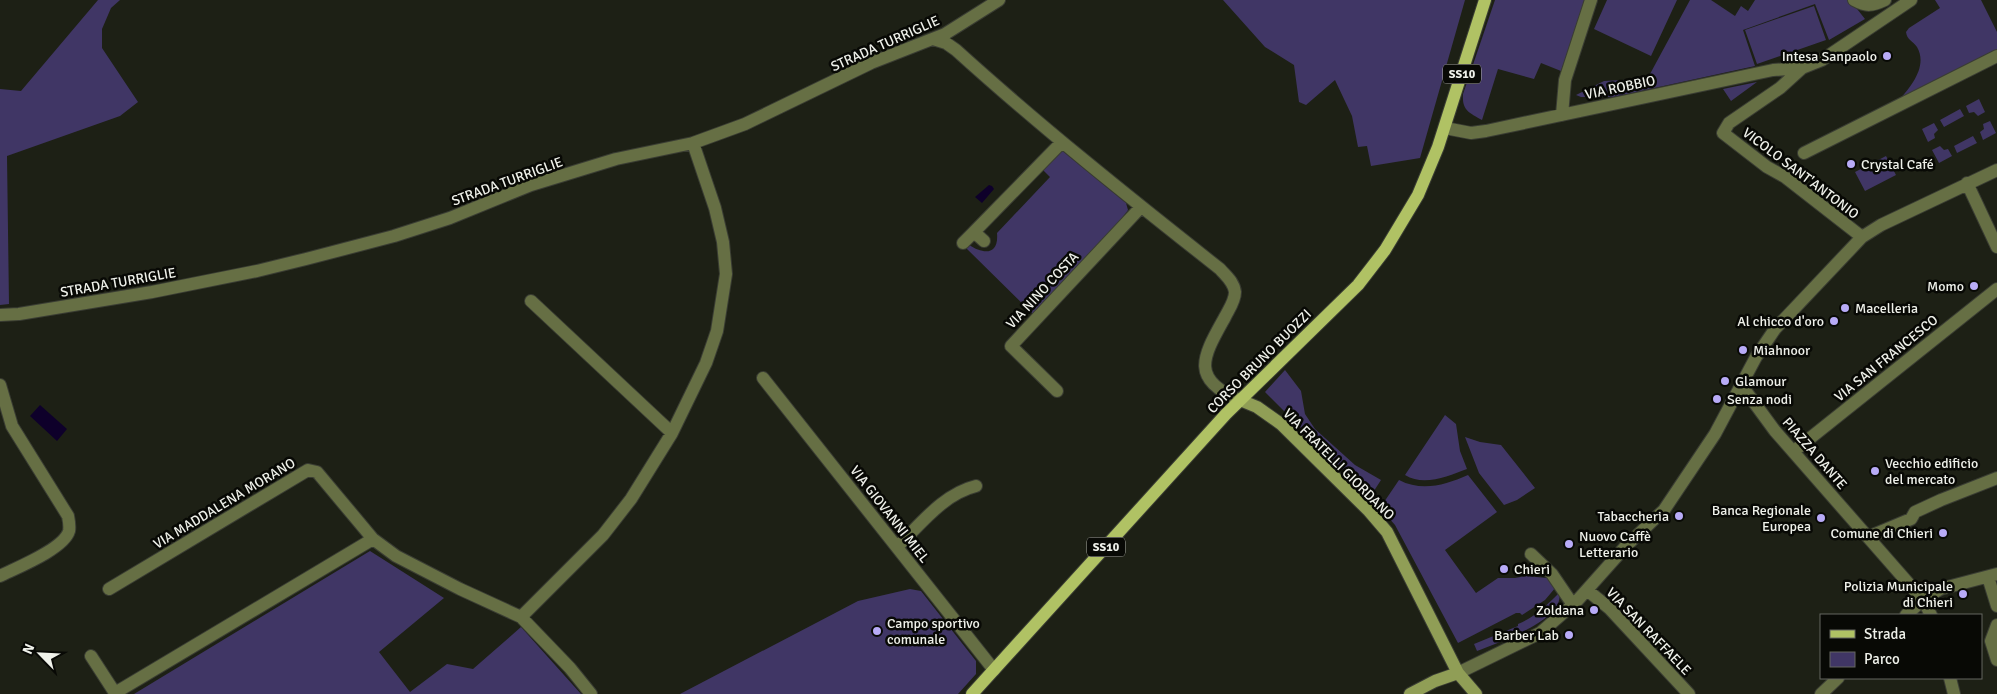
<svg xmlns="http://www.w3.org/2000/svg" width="1997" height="694" font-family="Signika,sans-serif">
	<rect width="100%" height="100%" fill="#1d2015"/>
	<path fill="#403665" d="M 98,0 L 120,0 L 111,8 L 102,29 L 102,48 L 138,102 L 120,116 L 7,156 L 9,304 L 0,305 L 0,89 L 21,91 Z
		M 1223,0 L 1465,0 L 1420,158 L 1371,166 L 1367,146 L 1358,147 L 1352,116 L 1335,80 L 1306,105 L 1299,102 L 1294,65 L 1265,47 Z
		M 1495,0 L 1585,0 L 1561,71 L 1541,63 L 1534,79 L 1498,69 L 1482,120 C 1468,112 1462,110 1463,94 Z
		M 1607,0 L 1677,0 L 1651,56 L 1594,29 Z
		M 1690,0 L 1711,0 L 1735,16 L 1741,6 L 1748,11 L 1755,0 L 1850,0 L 1865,19 L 1829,40 L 1815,4 L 1743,30 L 1755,66 L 1613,97 L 1581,97 L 1576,95 L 1604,81 L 1640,79 L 1650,74 Z
		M 1935,0 L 1981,0 L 1997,32 L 1997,56 L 1899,100 C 1911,87 1928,66 1917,47 C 1913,41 1907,40 1906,32 L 1909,28 L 1940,8 Z
		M 1814,6 L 1826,40 L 1757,64 L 1745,30 Z
		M 1757,82 L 1731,101 L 1723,89 Z
		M 1979,99 L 1985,112 L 1978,116 L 1974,112 L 1969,113 L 1966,106 Z
		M 1960,109 L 1964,116 L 1944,127 L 1940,120 Z
		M 1990,121 L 1996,133 L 1983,140 L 1980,132 L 1984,129 L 1983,124 Z
		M 1934,123 L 1938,130 L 1934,134 L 1935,138 L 1928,142 L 1922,129 Z
		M 1973,136 L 1977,143 L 1957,153 L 1954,146 Z
		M 1940,146 L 1944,150 L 1948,149 L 1952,156 L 1939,163 L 1932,150 Z
		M 1060,149 L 1126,203 L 1128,210 L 1119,222 L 1033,314 L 966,248 L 969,245 C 983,254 999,256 997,233 L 1050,177 L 1041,168 Z
		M 1886,156 L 1896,175 L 1865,191 L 1855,172 Z
		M 1285,370 L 1301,391 L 1305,414 L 1315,429 L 1355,465 L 1381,480 L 1370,497 L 1265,392 Z
		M 1445,415 L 1456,424 L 1460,451 L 1467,469 C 1448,476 1424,487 1405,475 Z
		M 1465,437 L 1480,442 L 1501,445 L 1535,488 L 1517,500 L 1504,505 L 1479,473 Z
		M 1468,475 L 1497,512 L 1445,550 L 1476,593 L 1498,578 L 1515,578 L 1526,576 L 1547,578 L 1556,587 L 1545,600 L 1522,615 L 1520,613 L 1516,613 L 1458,643 L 1395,525 L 1380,508 L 1399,480 C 1422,492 1445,485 1468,475 Z
		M 370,551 L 444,598 L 379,652 L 410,692 L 447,664 L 473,669 L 521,627 L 581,694 L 134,694 Z
		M 910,589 L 921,591 L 976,661 L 976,674 L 958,694 L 680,694 L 858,601 Z
		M 1559,593 C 1566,620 1497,643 1477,651 L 1474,644 L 1518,626 L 1518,624 C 1535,617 1546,606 1559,593 Z"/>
	<path fill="#0e002a" d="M 989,185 L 992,186 L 994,189 L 982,203 L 975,197 Z
		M 40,405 L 67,429 L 57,441 L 30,416 Z"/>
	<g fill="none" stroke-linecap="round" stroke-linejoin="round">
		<g stroke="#3a3d33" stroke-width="14">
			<path id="street" d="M 1854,0 C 1867,7 1872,6 1885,0
				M 933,39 L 946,43 L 956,50 C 1041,127 1130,198 1220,269 C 1226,276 1234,282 1235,292 C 1235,301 1229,309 1225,317 C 1204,355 1188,379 1240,400
				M 1562,115 L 1565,80 L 1591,0
				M 1445,128 L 1471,133 L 1486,131 L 1773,70 L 1802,68
				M 1804,153 L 1997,56
				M 1967,183 L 1997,247
				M 1862,237 L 1785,177 L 1767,167 L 1723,133 L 1729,123 L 1780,88 L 1802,68 L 1822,60 L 1911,0
				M 984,241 L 974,232 L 1062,142
				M 963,243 L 974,232
				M 531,301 L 672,433
				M 0,315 L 19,314 L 152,292 L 257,271 L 306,259 L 394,236 L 450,218 L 531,185 L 616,159 L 693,143 L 745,124 L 871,63 L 945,34 L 999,0
				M 763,378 L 994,670
				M 0,385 L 12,426 L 68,516 C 69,521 70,526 69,531 C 64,549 16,568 0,576
				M 1742,386 L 1775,431 L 1923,600 L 1931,615
				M 1057,391 L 1011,346 L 1141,207
				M 1794,451 L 1997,289
				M 1868,537 L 1911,519 L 1915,512 L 1941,500 L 1997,478
				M 897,547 C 920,525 943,494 976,486
				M 1531,554 L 1552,574 L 1569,599
				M 1988,577 L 1997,606
				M 109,589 L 308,470 L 317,472 L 373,539 L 396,556 L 460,589 L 521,617 L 570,668 L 591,694
				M 1587,590 L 1609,608 L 1689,694
				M 1906,615 L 1923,600 L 1940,589 L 1997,574
				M 521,617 L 603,535 L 631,499 L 672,433 L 706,363 L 717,331 L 726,274 L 723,242 L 715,208 L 693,143
				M 1997,625 L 1991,641 L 1997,660
				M 91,656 L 115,693 L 373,539
				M 1458,673 L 1540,633 L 1576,602 L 1626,546 L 1664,510 L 1715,434 L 1756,357 L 1775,329 L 1862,237 L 1881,225 L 1997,170
				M 1950,678 L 1954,694
				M 1821,694 L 1838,678"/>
		</g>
		<g stroke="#3a3d33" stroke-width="14">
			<path id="secondary" d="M 1240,400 L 1257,407 L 1281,424 L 1369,511 L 1387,532 L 1458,673 L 1476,694
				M 1410,694 L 1435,681 L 1458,673"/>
		</g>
		<g stroke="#3a3d33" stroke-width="14">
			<path id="primary" d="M 972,694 L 1226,414 L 1358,285 L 1385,250 L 1418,195 L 1438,147 L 1485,0"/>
		</g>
		<use href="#street" stroke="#666f44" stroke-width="12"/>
		<use href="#secondary" stroke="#909e56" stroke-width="12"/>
		<use href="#primary" stroke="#b0c264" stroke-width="12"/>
	</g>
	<g fill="#b8abf7" stroke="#080905" stroke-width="2">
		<circle cx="1887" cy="56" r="5"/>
		<circle cx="1851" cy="164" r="5"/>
		<circle cx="1974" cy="286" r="5"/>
		<circle cx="1845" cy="308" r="5"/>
		<circle cx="1834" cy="321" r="5"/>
		<circle cx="1743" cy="350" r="5"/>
		<circle cx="1725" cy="381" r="5"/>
		<circle cx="1717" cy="399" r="5"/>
		<circle cx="1875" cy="471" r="5"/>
		<circle cx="1679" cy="516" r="5"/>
		<circle cx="1821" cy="518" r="5"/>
		<circle cx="1943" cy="533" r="5"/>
		<circle cx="1569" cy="544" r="5"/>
		<circle cx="1504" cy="569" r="5"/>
		<circle cx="1963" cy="594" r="5"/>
		<circle cx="1594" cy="610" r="5"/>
		<circle cx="877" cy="631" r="5"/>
		<circle cx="1569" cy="635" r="5"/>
	</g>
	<g text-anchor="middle" stroke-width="5" stroke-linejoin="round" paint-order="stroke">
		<g fill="#080905" stroke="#aaaba5" stroke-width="1">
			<rect x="1443" y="64.5" width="38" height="19" rx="4"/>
			<rect x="1087" y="537.5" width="38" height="19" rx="4"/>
		</g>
		<g font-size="12" font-weight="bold" fill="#eff1ea">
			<text x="1462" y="78">SS10</text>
			<text x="1106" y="551">SS10</text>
		</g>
		<g font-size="14" fill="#eff1ea" stroke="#080905">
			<text transform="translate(885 43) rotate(-24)" y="5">STRADA TURRIGLIE</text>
			<text transform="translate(1620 87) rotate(-12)" y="5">VIA ROBBIO</text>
			<text transform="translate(1801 173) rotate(37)" y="5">VICOLO SANT'ANTONIO</text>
			<text transform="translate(507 181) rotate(-20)" y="5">STRADA TURRIGLIE</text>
			<text transform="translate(118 282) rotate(-10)" y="5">STRADA TURRIGLIE</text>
			<text transform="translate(1042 290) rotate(-47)" y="5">VIA NINO COSTA</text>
			<text transform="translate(1886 358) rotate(-39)" y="5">VIA SAN FRANCESCO</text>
			<text transform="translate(1259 361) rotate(-45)" y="5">CORSO BRUNO BUOZZI</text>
			<text transform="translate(1815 453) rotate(49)" y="5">PIAZZA DANTE</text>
			<text transform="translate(1339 464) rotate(45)" y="5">VIA FRATELLI GIORDANO</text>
			<text transform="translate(224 503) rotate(-31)" y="5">VIA MADDALENA MORANO</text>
			<text transform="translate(890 514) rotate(52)" y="5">VIA GIOVANNI MIEL</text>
			<text transform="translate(1649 631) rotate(46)" y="5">VIA SAN RAFFAELE</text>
		</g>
		<g font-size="14" fill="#eff1ea" stroke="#080905" text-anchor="end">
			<text x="1877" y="61">Intesa Sanpaolo</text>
			<text x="1861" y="169" text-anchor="start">Crystal Café</text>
			<text x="1964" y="291">Momo</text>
			<text x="1855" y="313" text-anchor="start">Macelleria</text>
			<text x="1824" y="326">Al chicco d'oro</text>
			<text x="1753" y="355" text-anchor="start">Miahnoor</text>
			<text x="1735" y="386" text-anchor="start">Glamour</text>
			<text x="1727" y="404" text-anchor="start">Senza nodi</text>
			<text x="1885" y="468" text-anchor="start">Vecchio edificio<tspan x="1885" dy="16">del mercato</tspan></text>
			<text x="1811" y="515">Banca Regionale<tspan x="1811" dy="16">Europea</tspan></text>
			<text x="1669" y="521">Tabaccheria</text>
			<text x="1933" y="538">Comune di Chieri</text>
			<text x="1579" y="541" text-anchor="start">Nuovo Caffè<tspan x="1579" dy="16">Letterario</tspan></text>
			<text x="1514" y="574" text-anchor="start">Chieri</text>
			<text x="1953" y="591">Polizia Municipale<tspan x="1953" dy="16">di Chieri</tspan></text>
			<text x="1584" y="615">Zoldana</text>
			<text x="887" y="628" text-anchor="start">Campo sportivo<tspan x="887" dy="16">comunale</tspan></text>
			<text x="1559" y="640">Barber Lab</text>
		</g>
	</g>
	<rect x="1820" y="614" width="162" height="65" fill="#080905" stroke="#646661"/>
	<rect x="1830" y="630" width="25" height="8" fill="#b0c264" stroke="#646661"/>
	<text x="1864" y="639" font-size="15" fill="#eff1ea">Strada</text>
	<rect x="1830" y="652" width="25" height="15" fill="#403665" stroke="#646661"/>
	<text x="1864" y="664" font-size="15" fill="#eff1ea">Parco</text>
	<g transform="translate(40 654) rotate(294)" stroke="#080905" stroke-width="4" paint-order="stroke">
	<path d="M0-4L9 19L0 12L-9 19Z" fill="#eff1ea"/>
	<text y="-8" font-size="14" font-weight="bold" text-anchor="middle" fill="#eff1ea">N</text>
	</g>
</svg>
